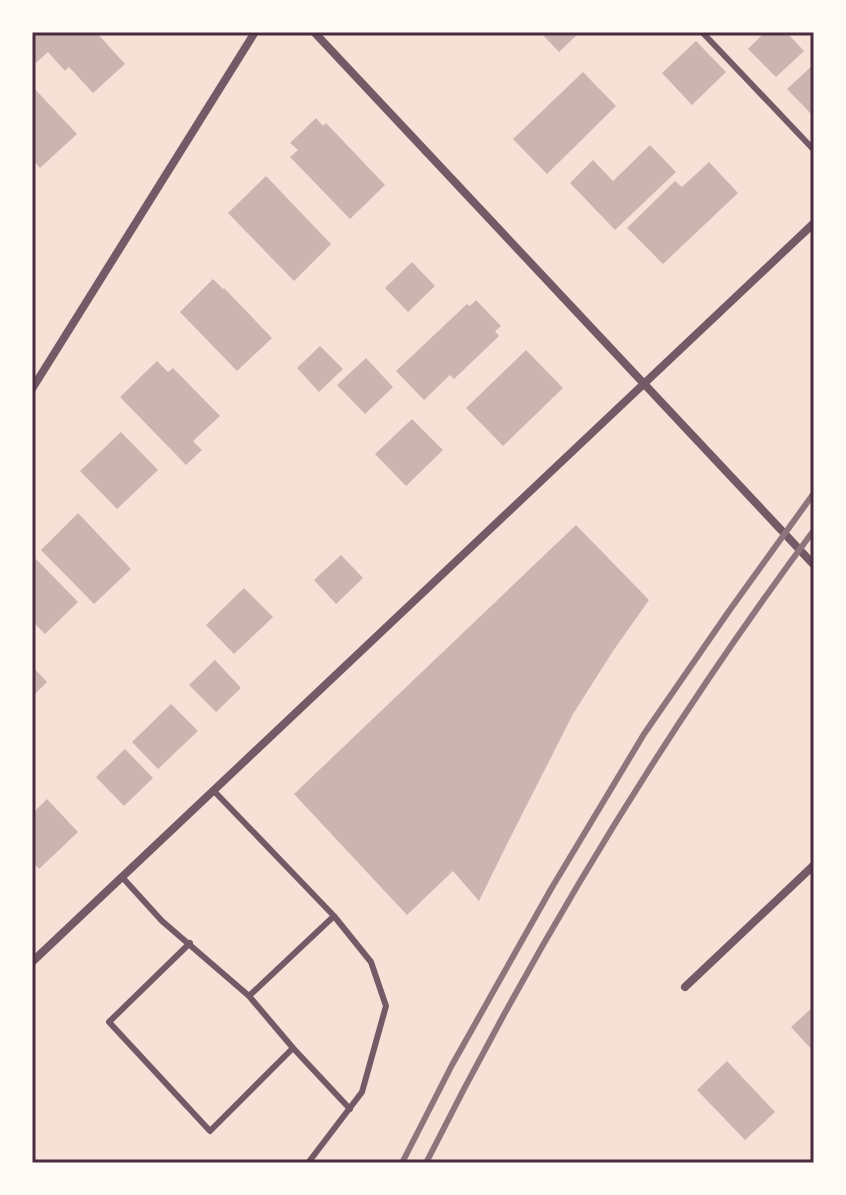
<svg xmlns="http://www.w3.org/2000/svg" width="846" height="1195" font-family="Overpass,sans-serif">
	<rect width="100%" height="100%" fill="#f7e1d7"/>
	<path fill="#ccb4b1" d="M 32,32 L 96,32 L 125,64 L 93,93 L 69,67 L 65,71 L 48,52 L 36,63 L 32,58 L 32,39 L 34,37 Z
		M 540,32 L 580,32 L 559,52 Z
		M 765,32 L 786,32 L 804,51 L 776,77 L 748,49 Z
		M 696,41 L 726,72 L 692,105 L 662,73 Z
		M 814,64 L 814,117 L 787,89 Z
		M 583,72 L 616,106 L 547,174 L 513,139 Z
		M 32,86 L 77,134 L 40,168 L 32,159 Z
		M 316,118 L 323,126 L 326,123 L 385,185 L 350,219 L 290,157 L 298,150 L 290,143 Z
		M 650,145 L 676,172 L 615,230 L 570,183 L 593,160 L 613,181 Z
		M 709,162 L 738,193 L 663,264 L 627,228 L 675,181 L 682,187 Z
		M 266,176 L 331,244 L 294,281 L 228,213 Z
		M 412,262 L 435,286 L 408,312 L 385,288 Z
		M 213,279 L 223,289 L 224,288 L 272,338 L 237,371 L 180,312 Z
		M 476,300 L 501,326 L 495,331 L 499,336 L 454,379 L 450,375 L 424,400 L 396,371 L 467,304 L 470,306 Z
		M 320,346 L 343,369 L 319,392 L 297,368 Z
		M 526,350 L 563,388 L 503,446 L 466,408 Z
		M 366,358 L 393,387 L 365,414 L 337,385 Z
		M 157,361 L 168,372 L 173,368 L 220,416 L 193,441 L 202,450 L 186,465 L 120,397 Z
		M 412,419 L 443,450 L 406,486 L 375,454 Z
		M 121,432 L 158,470 L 117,509 L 80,471 Z
		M 78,513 L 131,569 L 94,604 L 41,550 Z
		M 576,525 L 649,600 L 613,651 L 573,714 L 507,844 L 479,901 L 453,871 L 407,915 L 294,794 Z
		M 341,555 L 363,578 L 336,604 L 314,580 Z
		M 36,559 L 78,602 L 45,634 L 32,621 L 32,563 Z
		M 244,588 L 273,617 L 234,654 L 206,625 Z
		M 215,660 L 241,688 L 216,712 L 189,685 Z
		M 32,666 L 47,682 L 32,697 Z
		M 171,704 L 198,731 L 158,769 L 132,742 Z
		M 125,749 L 153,778 L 124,806 L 96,777 Z
		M 47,799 L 78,832 L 39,869 L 32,861 L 32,814 Z
		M 814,1006 L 814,1052 L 791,1027 Z
		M 727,1061 L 775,1112 L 745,1140 L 697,1090 Z"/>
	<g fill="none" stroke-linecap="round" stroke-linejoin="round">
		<path stroke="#755966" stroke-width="6" d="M 702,32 L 814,150
			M 213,790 L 334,916 L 371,962 L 386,1006 L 362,1092 L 308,1163
			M 122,877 L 162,921 L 249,996 L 293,1048 L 350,1109
			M 190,943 L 109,1022 L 210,1131 L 293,1048
			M 249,996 L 334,916"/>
		<path stroke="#755966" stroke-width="8" d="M 314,32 L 814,565
			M 32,389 L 255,32
			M 32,962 L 814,223
			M 685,987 L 814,865"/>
		<path stroke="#8f747c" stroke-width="6" d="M 402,1163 L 452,1065 L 551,889 L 644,734 L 729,611 L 814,493
			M 426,1163 C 537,942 666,729 814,530"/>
	</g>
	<rect width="846" height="1195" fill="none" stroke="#fffaf5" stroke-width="68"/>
	<rect x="34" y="34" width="778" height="1127" fill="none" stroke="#4a2c40" stroke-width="3"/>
</svg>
